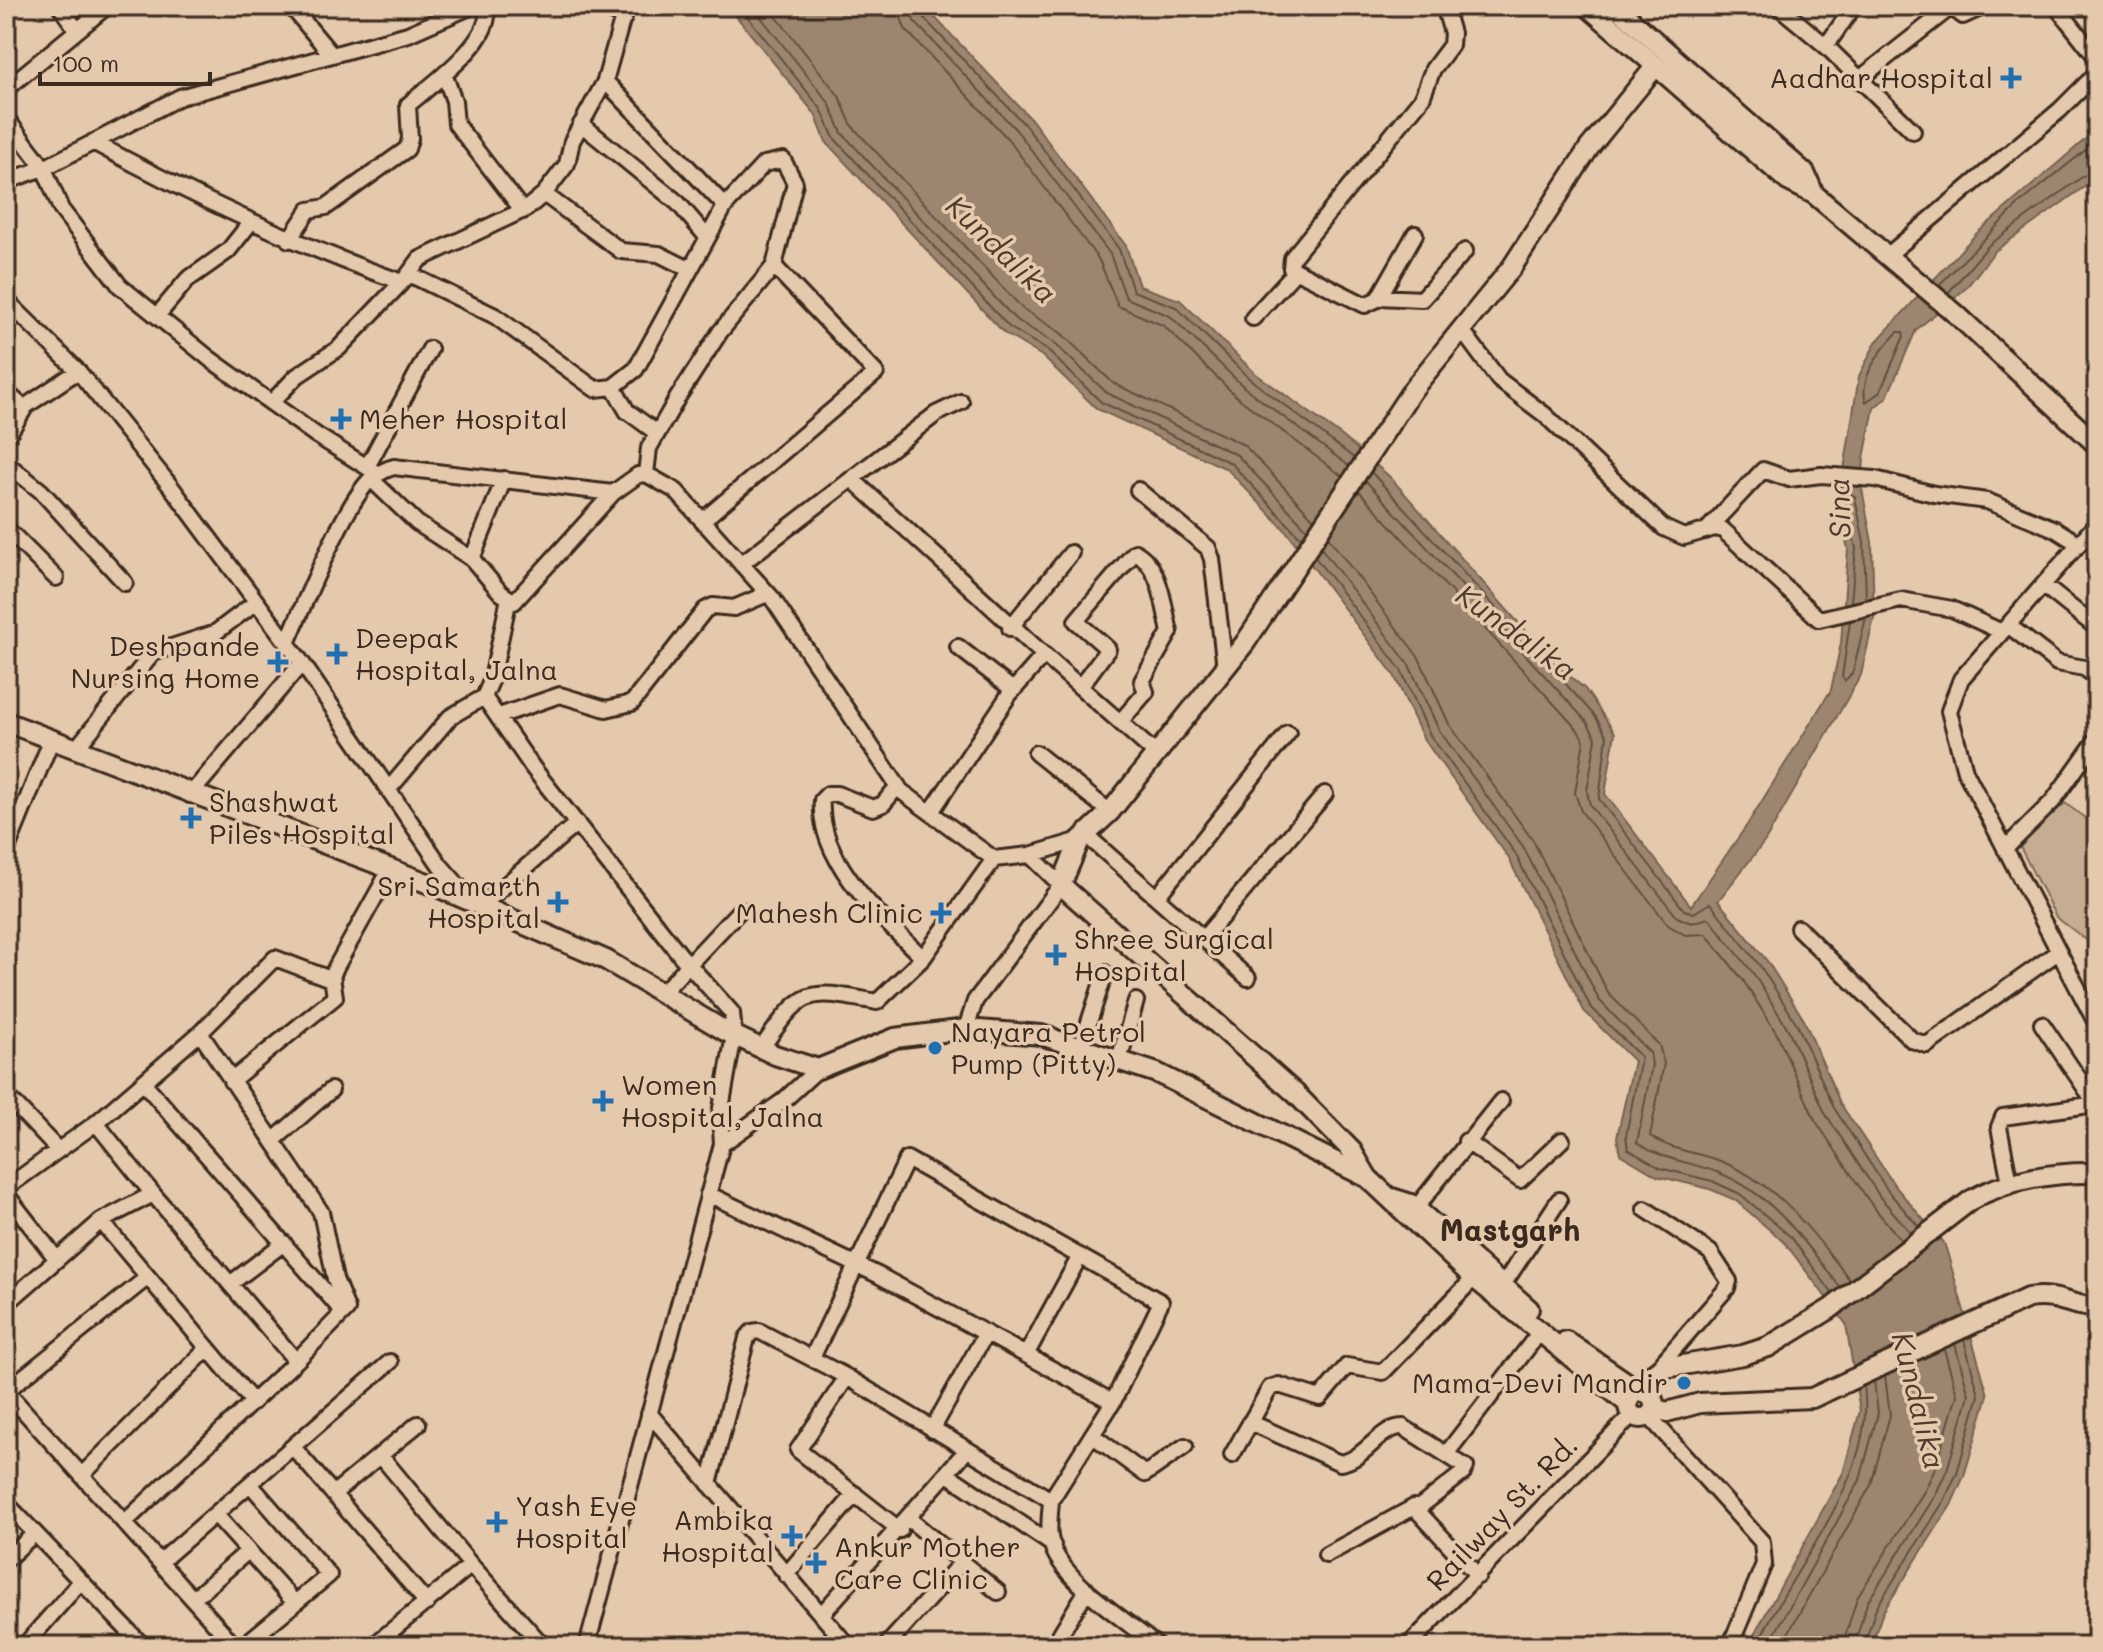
<svg xmlns="http://www.w3.org/2000/svg" width="2103" height="1652" font-family="Mali,sans-serif">
	<rect width="100%" height="100%" fill="#e5c9ac"/>
	<filter id="ink" filterUnits="userSpaceOnUse"><feTurbulence type="fractalNoise" baseFrequency=".0125" numOctaves="2"/><feDisplacementMap in="SourceGraphic" scale="16" xChannelSelector="R" yChannelSelector="G"/><feConvolveMatrix kernelMatrix="1 2 1 2 8 2 1 2 1" color-interpolation-filters="sRGB"/></filter>
	<g filter="url(#ink)">
		<path fill="#c6ad92" stroke="#806c58" stroke-width="2" d="M 2065,803 L 2097,827 L 2097,948 L 2056,917 L 2019,845 Z"/>
		<path fill="#9d8670" stroke="#76614f" stroke-width="2" d="M 728,6 L 924,6 L 1031,119 L 1126,246 L 1139,286 L 1180,300 L 1256,374 L 1342,436 L 1390,477 L 1553,662 L 1585,689 L 1615,733 L 1605,794 L 1691,906 L 1747,825 L 1831,690 L 1841,643 L 1848,549 L 1838,507 L 1859,376 L 1876,342 L 1977,233 L 2088,137 L 2097,141 L 2097,173 L 2091,182 L 1995,251 L 1966,288 L 1916,330 L 1887,397 L 1874,408 L 1864,458 L 1862,489 L 1872,542 L 1874,618 L 1861,675 L 1765,841 L 1718,901 L 1768,962 L 1804,1020 L 1840,1103 L 1895,1186 L 1945,1245 L 1988,1395 L 1964,1476 L 1951,1505 L 1883,1612 L 1871,1646 L 1748,1646 L 1843,1473 L 1860,1411 L 1846,1324 L 1785,1243 L 1735,1200 L 1710,1189 L 1657,1176 L 1620,1154 L 1617,1137 L 1634,1061 L 1584,1011 L 1508,857 L 1423,738 L 1394,675 L 1286,531 L 1227,469 L 1097,409 L 1042,356 L 1004,333 L 826,142 L 815,114 Z"/>
		<g fill="none" stroke-linecap="round" stroke-linejoin="round">
			<path stroke="#624f3f" stroke-width="2" d="M 739,6 L 821,109 L 834,138 L 1009,327 L 1047,350 L 1101,402 L 1231,463 L 1301,538
				M 752,6 L 829,103 L 842,133 L 1015,319 L 1054,343 L 1107,393 L 1237,455 L 1307,529
				M 768,6 L 839,96 L 852,126 L 1023,309 L 1061,333 L 1113,383 L 1244,445 L 1314,519
				M 897,6 L 905,29 L 1008,139 L 1099,260 L 1118,306 L 1164,326 L 1237,397 L 1342,476
				M 909,6 L 914,21 L 1017,131 L 1110,254 L 1126,298 L 1170,316 L 1245,388 L 1349,466
				M 919,6 L 921,15 L 1025,125 L 1119,249 L 1133,291 L 1176,307 L 1251,380 L 1354,458
				M 1939,285 L 2019,204 L 2088,148 L 2097,148
				M 1948,293 L 1989,245 L 2089,172 L 2097,170
				M 1898,332 L 1903,332 L 1904,336 L 1880,392 L 1866,402 C 1858,378 1882,348 1898,332 Z
				M 1371,472 L 1595,716 L 1607,736 L 1599,799 L 1684,910 L 1694,913 L 1710,903 L 1761,967 L 1797,1024 L 1834,1108 L 1888,1191 L 1919,1227
				M 1366,481 L 1587,722 L 1596,738 L 1587,791 L 1590,805 L 1677,917 L 1691,923 L 1709,918 L 1753,973 L 1788,1029 L 1825,1113 L 1880,1197 L 1911,1233
				M 1359,491 L 1577,729 L 1584,740 L 1575,793 L 1581,811 L 1668,925 L 1685,935 L 1706,934 L 1743,980 L 1777,1034 L 1815,1120 L 1871,1204 L 1901,1240
				M 1328,537 L 1419,658 L 1449,724 L 1534,842 L 1608,993 L 1659,1045 L 1664,1064 L 1650,1136 C 1673,1152 1700,1152 1725,1163 C 1781,1187 1814,1234 1850,1280
				M 1321,548 L 1409,665 L 1439,730 L 1524,848 L 1599,1000 L 1650,1053 L 1652,1065 L 1637,1143 C 1665,1161 1689,1161 1719,1173 C 1773,1194 1806,1243 1840,1287
				M 1315,557 L 1401,670 L 1430,735 L 1515,853 L 1590,1006 L 1641,1057 L 1626,1136 L 1628,1149 L 1660,1168 L 1712,1181 L 1740,1194 L 1791,1237 L 1832,1293
				M 1851,602 L 1856,548 L 1846,507 L 1851,494 L 1855,497 L 1864,543 L 1866,599
				M 1850,621 L 1842,677 L 1845,681 L 1853,672 L 1866,617
				M 1757,1646 C 1792,1566 1877,1477 1864,1386
				M 1768,1646 L 1860,1480 L 1878,1413 L 1874,1381
				M 1781,1646 L 1871,1485 L 1890,1415 L 1885,1376
				M 1842,1646 L 1857,1598 L 1925,1490 L 1936,1466 L 1957,1395 L 1944,1349
				M 1854,1646 L 1867,1603 L 1935,1496 L 1947,1470 L 1969,1395 L 1955,1344
				M 1864,1646 L 1876,1608 L 1944,1501 L 1957,1473 L 1979,1395 L 1964,1340"/>
			<g stroke="#3b2a1e" stroke-width="20">
				<path id="minor" d="M 60,6 L 76,29
					M 291,6 L 330,53
					M 603,6 L 624,18
					M 1778,6 L 1826,46 L 1913,131
					M 1950,6 L 1963,16 L 1985,6
					M 2056,6 L 2097,58
					M 6,7 L 8,6
					M 1826,46 L 1854,6
					M 445,76 L 454,101 L 456,124 L 523,211
					M 1858,80 L 1951,7
					M 605,81 L 725,206
					M 6,89 L 107,6
					M 6,118 L 44,168 L 61,209 L 120,286 L 210,359 L 316,435 L 378,474
					M 581,124 L 678,203 L 707,237
					M 93,142 C 193,196 295,245 402,282 L 339,348 L 297,376 L 271,403
					M 6,182 L 48,166 L 180,97 L 408,34 L 472,6
					M 544,194 L 621,251 L 659,254 L 689,269
					M 1415,234 L 1378,299 L 1365,305 L 1291,268 L 1292,258 L 1422,98 L 1433,69 L 1451,45 L 1452,33 L 1444,6
					M 289,240 L 309,210 L 326,207 L 407,149 L 410,139 L 408,105 C 429,86 497,39 486,6
					M 1887,256 L 2060,110 L 2097,73
					M 409,274 L 495,316 L 595,389 L 613,387 L 636,369 L 725,206 L 764,164 L 783,160 L 795,183 L 774,266
					M 405,279 L 420,259 L 526,209 L 544,194 L 567,164 L 572,141 L 605,81 L 626,6
					M 1379,297 L 1422,299 L 1465,251
					M 6,300 L 78,371 L 172,488 L 302,663 L 440,865 L 470,899
					M 157,316 L 187,280 L 228,251 L 251,222
					M 1253,318 L 1295,272
					M 1461,329 L 1499,380 L 1545,415 L 1664,528 L 1684,537 L 1715,528 L 1723,530 L 1819,619 L 1901,600 L 1952,609 L 2002,632
					M 613,387 L 627,411 L 657,433
					M 6,392 L 24,408
					M 6,438 L 26,406 L 78,371
					M 6,463 L 41,491 L 125,583
					M 367,467 L 430,349
					M 646,474 L 649,448 L 678,397 L 720,332 L 774,266 L 876,373 L 702,521
					M 371,479 L 417,523 L 472,559
					M 504,479 L 472,559 L 501,593 L 514,602 L 613,493
					M 853,480 L 1044,655
					M 1138,490 L 1208,548 L 1212,559 L 1225,668
					M 2097,523 L 1961,679 L 1949,711 L 1965,771 L 2097,1025
					M 6,528 L 56,578
					M 1706,531 L 1763,470 L 1789,479 L 1821,475 L 1875,479 L 1934,494 L 1987,501 L 2055,529 L 2079,544
					M 741,564 L 936,414 L 961,402
					M 2043,585 L 2097,628
					M 2008,625 L 2057,663 L 2084,668 L 2097,677
					M 1010,628 L 1071,553
					M 287,643 C 303,607 346,500 372,478 C 379,473 386,469 394,467 L 613,493 L 638,475 L 646,474 L 676,491 L 772,598 L 901,791 L 994,859 L 1030,855 L 1080,840
					M 958,647 L 1013,690
					M 1080,687 L 1108,649 L 1076,621 L 1135,552 C 1161,566 1163,604 1170,632 L 1142,681 L 1146,692 L 1120,722
					M 484,697 L 533,768 L 681,956 L 732,1013 L 734,1035 L 720,1114 L 722,1144 L 587,1646
					M 499,716 L 560,695 L 606,709 L 632,703 L 705,610 L 713,606 L 734,608 L 767,594
					M 75,750 L 153,653 L 215,633 L 256,602
					M 1036,753 L 1110,812
					M 898,786 L 883,804 L 873,808 L 837,794 L 828,794 L 822,800 C 817,861 883,919 923,958
					M 389,789 L 450,717 L 484,697 L 492,679 L 509,598
					M 190,795 L 302,663
					M 931,812 L 1009,695 L 1044,655 L 1156,754
					M 1086,835 L 1248,978
					M 2005,849 L 2053,801 L 2097,739
					M 6,851 L 51,741
					M 1157,897 L 1288,733
					M 481,906 L 577,823
					M 1798,928 L 1912,1040 L 1927,1045 L 2058,952
					M 1203,939 L 1325,794
					M 662,993 L 740,910
					M 2042,1024 L 2096,1104
					M 966,1029 L 975,1001 L 1061,885 L 1030,855
					M 200,1033 L 275,958 L 333,980
					M 1081,1047 L 1105,973
					M 761,1049 C 804,986 807,989 877,1002 L 923,958 L 994,859
					M 1119,1060 L 1136,1001
					M 231,1081 L 335,997 L 332,977 L 336,967 L 390,870
					M 143,1082 L 343,1312
					M 6,1095 L 58,1150
					M 274,1140 L 331,1090
					M 1466,1141 L 1520,1180 L 1562,1140
					M 722,1144 L 783,1101 L 818,1069
					M 2010,1183 L 1999,1127 L 2003,1117 L 2097,1104
					M 6,1188 L 96,1123
					M 6,1194 L 55,1257
					M 153,1194 L 96,1123 L 200,1033 L 321,1212 L 335,1279 L 347,1309 L 296,1361
					M 708,1194 L 878,1275 L 1113,1402
					M 1416,1208 L 1501,1101
					M 1645,1209 L 1710,1252 L 1729,1281 L 1727,1288 L 1655,1371
					M 101,1221 L 253,1402
					M 230,1284 L 284,1243
					M 1503,1285 L 1559,1200
					M 6,1304 L 101,1221 L 153,1194 L 296,1361 L 125,1522
					M 1026,1355 L 1080,1256
					M 813,1356 L 907,1159 L 1161,1302 L 1113,1402 L 1051,1500 L 847,1377 L 798,1450 L 900,1530
					M 6,1391 L 235,1646
					M 6,1391 L 148,1277
					M 649,1413 L 848,1646
					M 1649,1416 L 1762,1542 L 1764,1564 L 1730,1646
					M 1250,1422 L 1340,1463 C 1365,1460 1379,1427 1403,1427 L 1466,1467 L 1463,1473 L 1417,1509
					M 932,1430 L 986,1333
					M 1092,1435 L 1145,1474 L 1185,1446
					M 293,1447 L 427,1603
					M 1447,1453 L 1539,1333
					M 380,1455 L 471,1565
					M 1232,1455 L 1270,1388 L 1279,1385 L 1320,1398 L 1347,1366 L 1383,1372 L 1474,1278
					M 947,1474 L 1053,1545
					M 82,1475 L 208,1348
					M 709,1484 L 747,1338 L 752,1332 L 759,1331 L 847,1377
					M 333,1494 L 418,1424
					M 1051,1500 C 1050,1518 1046,1537 1056,1555 C 1074,1588 1128,1622 1157,1646
					M 6,1503 L 143,1646
					M 216,1515 L 295,1603
					M 909,1519 L 998,1592
					M 1326,1555 L 1414,1507 L 1478,1576
					M 6,1560 L 35,1533
					M 160,1562 L 390,1362
					M 786,1575 L 855,1494
					M 193,1599 L 248,1551
					M 821,1615 L 967,1450
					M 24,1646 L 81,1581
					M 243,1646 L 329,1575 L 250,1484
					M 373,1646 L 471,1565 L 543,1646
					M 886,1646 L 962,1562
					M 1053,1646 L 1087,1590
					M 1408,1646 L 1632,1415"/>
			</g>
			<g stroke="#3b2a1e" stroke-width="24">
				<path id="major" d="M 1587,6 L 1788,181 L 1814,194 L 1956,314 L 2097,445
					M 1615,6 L 1805,173 L 1814,194
					M 6,722 L 435,886 L 606,960 L 725,1031 L 775,1055 L 818,1069 L 895,1038 L 966,1029 L 1041,1035 L 1157,1073 L 1368,1178 L 1474,1278 L 1627,1403
					M 1368,1178 L 1352,1151 L 1296,1094 L 1061,885 L 1080,840 L 1110,812 L 1245,643 L 1413,389 L 1512,267 L 1589,148 L 1655,67
					M 1392,1198 L 1411,1204 L 1529,1309
					M 1566,1341 L 1639,1391
					M 1644,1391 L 1652,1374 L 1659,1369 L 1743,1355 L 1768,1347 L 1830,1309 L 1971,1200 C 2007,1179 2055,1172 2097,1173
					M1628 1405a13 13 0 1 1 26 0a13 13 0 1 1-26 0Z
					M 1654,1408 L 1667,1412 L 1700,1403 L 1812,1398 L 2028,1298 C 2060,1293 2068,1307 2097,1307"/>
			</g>
			<use href="#minor" stroke="#e5c9ac" stroke-width="14"/>
			<use href="#major" stroke="#e5c9ac" stroke-width="18"/>
		</g>
	</g>
	<g fill="#1f6fb2" stroke="#e5c9ac" stroke-width="3">
		<path d="M2007 66h8v8h8v8h-8v8h-8v-8h-8v-8h8z"/>
		<path d="M337 407h8v8h8v8h-8v8h-8v-8h-8v-8h8z"/>
		<path d="M333 642h8v8h8v8h-8v8h-8v-8h-8v-8h8z"/>
		<path d="M274 650h8v8h8v8h-8v8h-8v-8h-8v-8h8z"/>
		<path d="M187 806h8v8h8v8h-8v8h-8v-8h-8v-8h8z"/>
		<path d="M554 890h8v8h8v8h-8v8h-8v-8h-8v-8h8z"/>
		<path d="M937 901h8v8h8v8h-8v8h-8v-8h-8v-8h8z"/>
		<path d="M1052 943h8v8h8v8h-8v8h-8v-8h-8v-8h8z"/>
		<circle cx="935" cy="1048" r="8"/>
		<path d="M599 1089h8v8h8v8h-8v8h-8v-8h-8v-8h8z"/>
		<circle cx="1684" cy="1383" r="8"/>
		<path d="M493 1510h8v8h8v8h-8v8h-8v-8h-8v-8h8z"/>
		<path d="M788 1524h8v8h8v8h-8v8h-8v-8h-8v-8h8z"/>
		<path d="M812 1551h8v8h8v8h-8v8h-8v-8h-8v-8h8z"/>
	</g>
	<g text-anchor="middle" stroke-width="7" stroke-linejoin="round" paint-order="stroke">
		<g font-size="28" fill="#3b2a1e" stroke="#e5c9ac" text-anchor="start">
			<text x="1993" y="88" text-anchor="end">Aadhar Hospital</text>
			<text x="359" y="429">Meher Hospital</text>
			<text x="355" y="648">Deepak<tspan x="355" dy="32">Hospital, Jalna</tspan></text>
			<text x="260" y="656" text-anchor="end">Deshpande<tspan x="260" dy="32">Nursing Home</tspan></text>
			<text x="209" y="812">Shashwat<tspan x="209" dy="32">Piles Hospital</tspan></text>
			<text x="540" y="896" text-anchor="end">Sri Samarth<tspan x="540" dy="32">Hospital</tspan></text>
			<text x="923" y="923" text-anchor="end">Mahesh Clinic</text>
			<text x="1074" y="949">Shree Surgical<tspan x="1074" dy="32">Hospital</tspan></text>
			<text x="951" y="1042">Nayara Petrol<tspan x="951" dy="32">Pump (Pitty)</tspan></text>
			<text x="621" y="1095">Women<tspan x="621" dy="32">Hospital, Jalna</tspan></text>
			<text x="1668" y="1393" text-anchor="end">Mama-Devi Mandir</text>
			<text x="515" y="1516">Yash Eye<tspan x="515" dy="32">Hospital</tspan></text>
			<text x="774" y="1530" text-anchor="end">Ambika<tspan x="774" dy="32">Hospital</tspan></text>
			<text x="834" y="1557">Ankur Mother<tspan x="834" dy="32">Care Clinic</tspan></text>
		</g>
		<g font-size="28" fill="#3b2a1e" stroke="#e5c9ac">
			<text transform="translate(1502 1513) rotate(-46)" y="10">Railway St. Rd.</text>
		</g>
		<g font-size="30" font-style="italic" fill="#4f3c2e" stroke="#e5c9ac">
			<text transform="translate(1001 250) rotate(44)" y="10">Kundalika</text>
			<text transform="translate(1840 508) rotate(-92)" y="10">Sina</text>
			<text transform="translate(1516 633) rotate(36)" y="10">Kundalika</text>
			<text transform="translate(1918 1401) rotate(76)" y="10">Kundalika</text>
		</g>
		<g font-size="30" font-weight="bold" fill="#3b2a1e" stroke="#e5c9ac">
			<text x="1510" y="1241">Mastgarh</text>
		</g>
	</g>
	<rect width="2103" height="1652" fill="none" stroke="#e5c9ac" stroke-width="32"/>
	<rect x="16" y="16" width="2071" height="1620" fill="none" stroke="#3b2a1e" stroke-width="3" filter="url(#ink)"/>
	<path d="M40 72v12h170v-12" fill="none" stroke="#3b2a1e" stroke-width="4"/>
	<text x="52" y="72" font-size="24" fill="#3b2a1e" stroke="#e5c9ac" stroke-width="6" paint-order="stroke">100 m</text>
</svg>
